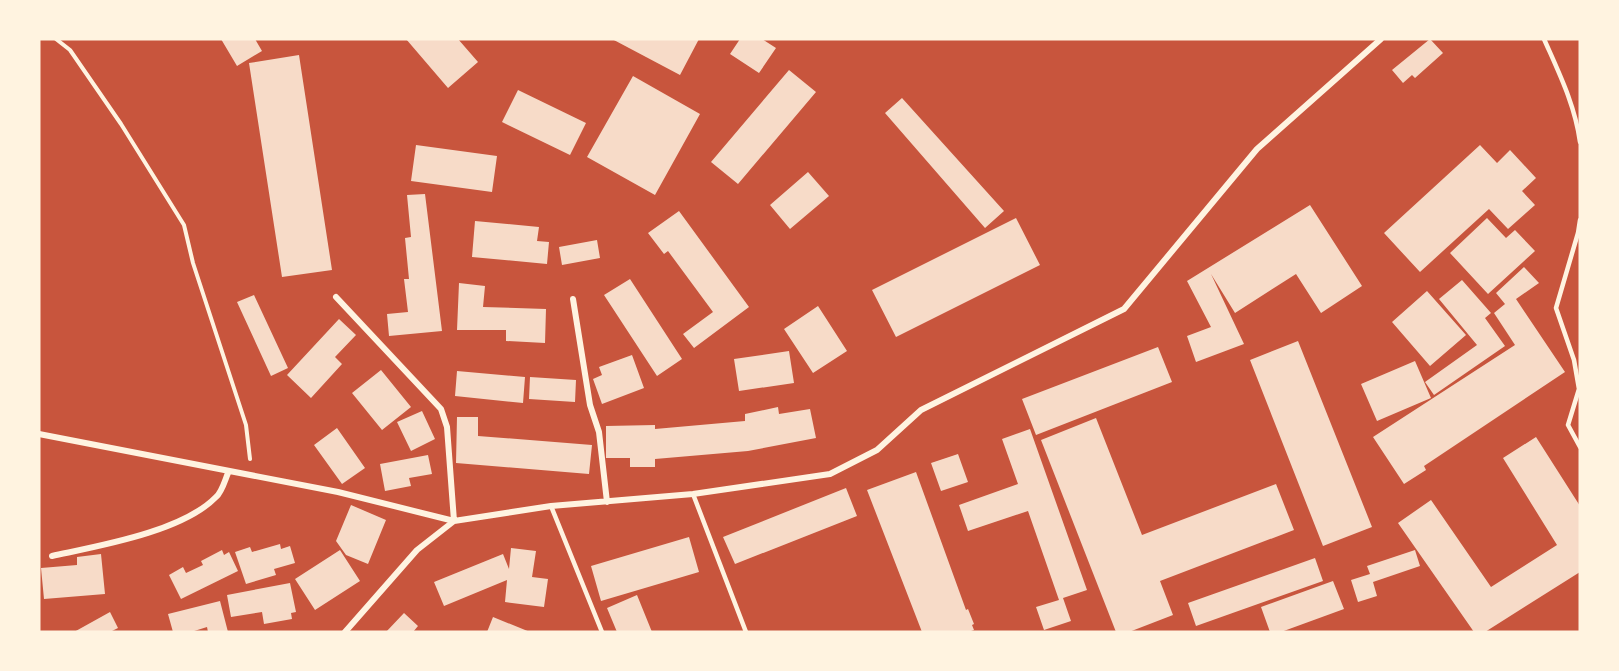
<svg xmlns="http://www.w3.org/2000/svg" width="1619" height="671" font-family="'Exo 2',sans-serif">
	<rect width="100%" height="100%" fill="#c8553d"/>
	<path fill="#f7dbc8" d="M 221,39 L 255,39 L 262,51 L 237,66 Z
		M 406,39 L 458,39 L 478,62 L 448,88 Z
		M 612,39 L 699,39 L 680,75 Z
		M 740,39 L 762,39 L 776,48 L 759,73 L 730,54 Z
		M 1430,39 L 1443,53 L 1415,78 L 1412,75 L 1403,83 L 1392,70 Z
		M 299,55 L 332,270 L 282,277 L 249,63 Z
		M 789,70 L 816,92 L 738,184 L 711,162 Z
		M 633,76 L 700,114 L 655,195 L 587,157 Z
		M 518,90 L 586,123 L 570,155 L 502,122 Z
		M 902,98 L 1004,211 L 985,228 L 885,113 Z
		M 416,145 L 497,156 L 492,192 L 411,181 Z
		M 1480,145 L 1497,163 L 1510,150 L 1536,178 L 1522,191 L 1535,205 L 1508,229 L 1489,209 L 1420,272 L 1384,233 Z
		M 808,172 L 829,196 L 790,229 L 770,205 Z
		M 425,194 L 442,331 L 389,336 L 387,314 L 408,312 L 404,279 L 409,279 L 405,238 L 411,237 L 407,195 Z
		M 1310,205 L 1362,286 L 1321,313 L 1296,274 L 1235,313 L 1211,274 L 1244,344 L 1196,362 L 1187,336 L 1211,327 L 1187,281 Z
		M 679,211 L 749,307 L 694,348 L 683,334 L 713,312 L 668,251 L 664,254 L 648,233 Z
		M 1016,218 L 1040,265 L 896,337 L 872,290 Z
		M 1487,218 L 1506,238 L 1515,230 L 1535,251 L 1488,294 L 1450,253 Z
		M 475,221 L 539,227 L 537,241 L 549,242 L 547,264 L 472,257 Z
		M 597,240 L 600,258 L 562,265 L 559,247 Z
		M 1524,267 L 1539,283 L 1516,299 L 1565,372 L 1424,466 L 1426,470 L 1404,484 L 1373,437 L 1515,345 L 1494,313 L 1505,304 L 1496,293 Z
		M 630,279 L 682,359 L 657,376 L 604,295 Z
		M 1462,280 L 1491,313 L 1485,318 L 1505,346 L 1434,395 L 1425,382 L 1477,345 L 1439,299 Z
		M 459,283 L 485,286 L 483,307 L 546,309 L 545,343 L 506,341 L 506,330 L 457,330 Z
		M 1427,291 L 1466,335 L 1430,366 L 1392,322 Z
		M 254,295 L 288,368 L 271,376 L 237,302 Z
		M 818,306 L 847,351 L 813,373 L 784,329 Z
		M 339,319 L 356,335 L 335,357 L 342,364 L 311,398 L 287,375 Z
		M 1298,341 L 1372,527 L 1323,546 L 1250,360 Z
		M 1158,347 L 1172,382 L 1036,435 L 1022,399 Z
		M 789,351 L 794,383 L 739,391 L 734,359 Z
		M 632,355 L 644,388 L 602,404 L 593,379 L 602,375 L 599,367 Z
		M 1415,361 L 1431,398 L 1377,421 L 1361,384 Z
		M 381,370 L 411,407 L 382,430 L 352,393 Z
		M 457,371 L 525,377 L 523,403 L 455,396 Z
		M 530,377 L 576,380 L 575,402 L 529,399 Z
		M 778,407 L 779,414 L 810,409 L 816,438 L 748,451 L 655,459 L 655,467 L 630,467 L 630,458 L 606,458 L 606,426 L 655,425 L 655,429 L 745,421 L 745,414 Z
		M 422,411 L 435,439 L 411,451 L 397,422 Z
		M 457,417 L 478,417 L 478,436 L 592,445 L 589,474 L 456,463 Z
		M 1096,418 L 1142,535 L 1276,484 L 1294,530 L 1160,581 L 1173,615 L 1129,632 L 1116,632 L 1041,440 Z
		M 337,428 L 365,468 L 342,484 L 314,445 Z
		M 1030,429 L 1087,590 L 1063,598 L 1071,621 L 1044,630 L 1036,607 L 1059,600 L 1028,511 L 968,531 L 959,505 L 1018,484 L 1002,439 Z
		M 1536,437 L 1580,506 L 1580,572 L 1485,632 L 1474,632 L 1398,523 L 1431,500 L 1491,587 L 1557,545 L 1503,458 Z
		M 958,454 L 968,482 L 941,491 L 931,463 Z
		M 428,455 L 432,474 L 409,478 L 411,486 L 385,491 L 380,464 Z
		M 916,472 L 966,610 L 968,609 L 974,624 L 972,625 L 974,630 L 968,632 L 922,632 L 867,490 Z
		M 846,488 L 857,516 L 735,564 L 723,537 Z
		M 351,505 L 386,520 L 368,564 L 346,555 L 336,541 Z
		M 689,537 L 699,572 L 601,601 L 591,566 Z
		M 280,544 L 281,549 L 290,546 L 295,563 L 274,569 L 276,575 L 246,584 L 235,552 L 250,547 L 252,552 Z
		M 511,548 L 536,551 L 532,577 L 548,579 L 544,607 L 505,602 L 507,580 L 444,606 L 434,582 L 503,554 L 509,569 Z
		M 222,550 L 224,555 L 229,552 L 238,571 L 181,599 L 169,575 L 183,567 L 186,573 L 203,565 L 201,561 Z
		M 340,550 L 360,581 L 315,610 L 295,579 Z
		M 1415,550 L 1420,566 L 1373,582 L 1377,596 L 1358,602 L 1351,580 L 1370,574 L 1367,566 Z
		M 101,554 L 105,594 L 44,599 L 41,568 L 77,565 L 77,557 Z
		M 1315,558 L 1323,581 L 1196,626 L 1188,603 Z
		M 1333,581 L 1344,609 L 1281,632 L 1270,632 L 1261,607 Z
		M 290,583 L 296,612 L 291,613 L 292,619 L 264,624 L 262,612 L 231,617 L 227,595 Z
		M 637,595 L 652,632 L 617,632 L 607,608 Z
		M 220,601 L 228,632 L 208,632 L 207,627 L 191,632 L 173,632 L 168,614 Z
		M 110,612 L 118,628 L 110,632 L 74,632 Z
		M 404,613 L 418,626 L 413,632 L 386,632 Z
		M 493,617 L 530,632 L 487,632 Z"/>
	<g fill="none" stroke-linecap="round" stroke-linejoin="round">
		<path stroke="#fff3e0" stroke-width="4" d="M 56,39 L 70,50 L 121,124 L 184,225 L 193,263 L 246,425 L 250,459"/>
		<path stroke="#fff3e0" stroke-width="4.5" d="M 1544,39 C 1559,73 1575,105 1580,142
			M 1580,220 L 1578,233 L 1556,308 L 1574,360 L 1579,389 L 1568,425 L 1580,447
			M 693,494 L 746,632
			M 551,506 L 602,632"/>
		<path stroke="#fff3e0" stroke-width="6" d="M 573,299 L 590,405 L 599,432 L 607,502
			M 39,434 L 338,492 L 454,521 L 447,427 L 441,409 L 336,297
			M 52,556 C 98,546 182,532 216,497 C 222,492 225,480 228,473
			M 345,632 L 417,550 L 454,521 L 551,506 L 693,494 L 830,474 L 877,450 L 921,410 L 1124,309 L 1257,149 L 1381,39"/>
	</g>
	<rect width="1619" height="671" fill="none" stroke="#fff3e0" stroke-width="81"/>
</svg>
